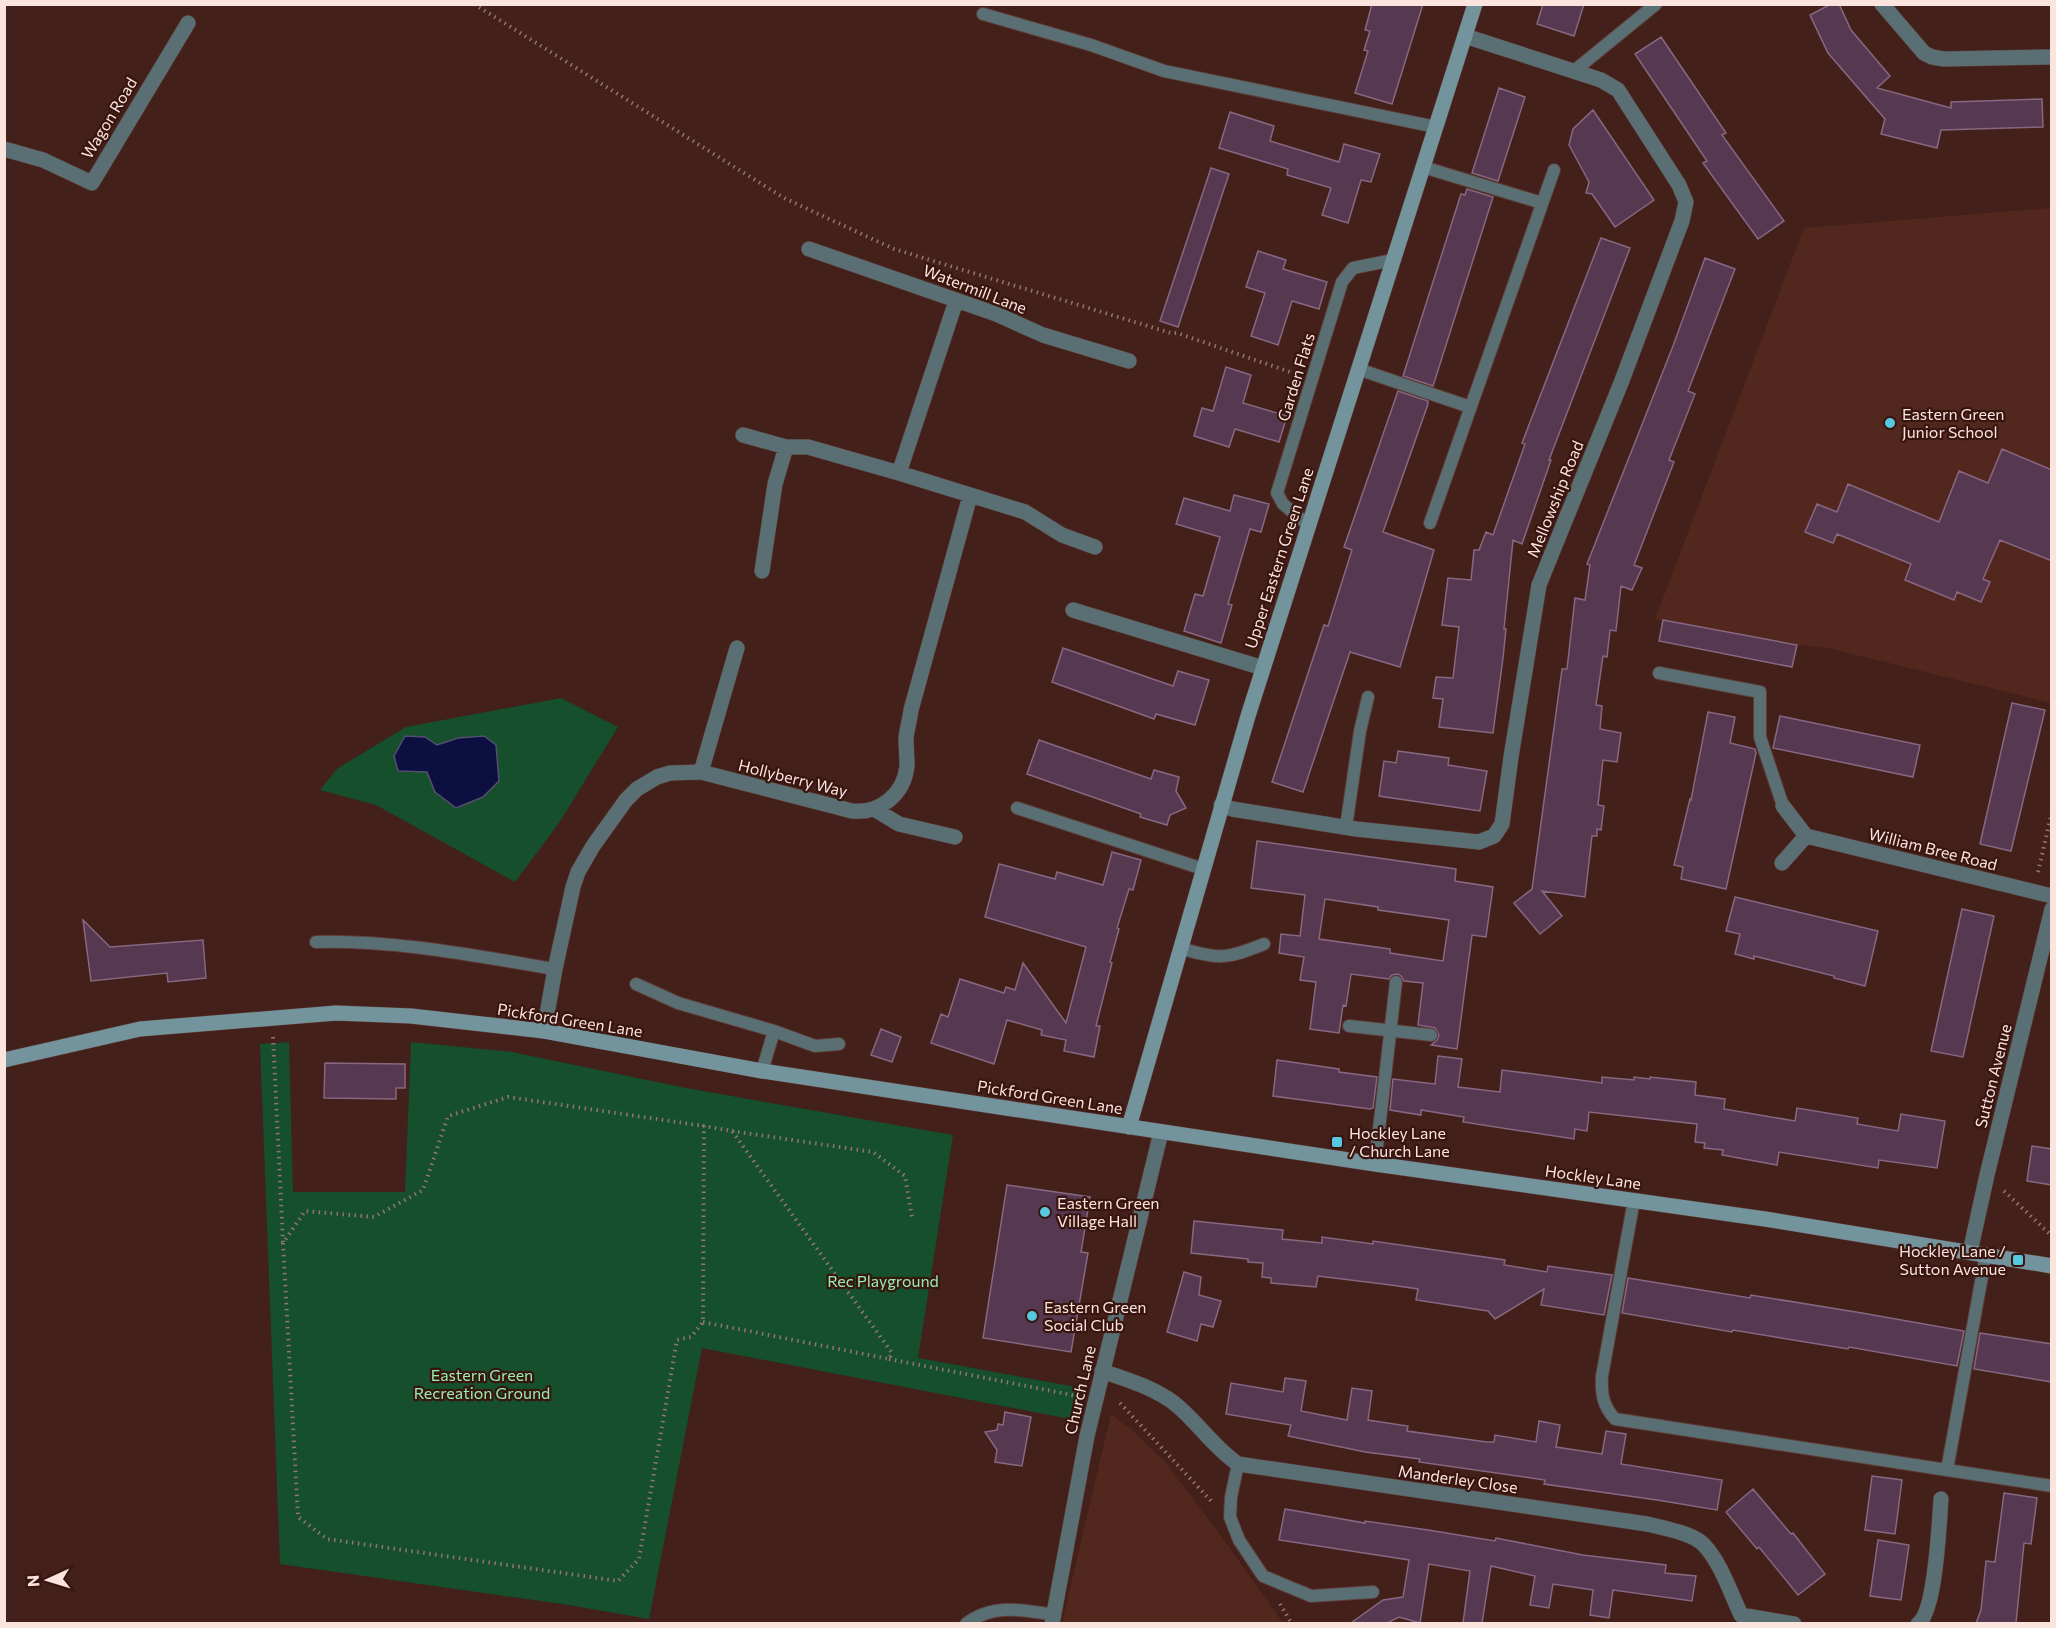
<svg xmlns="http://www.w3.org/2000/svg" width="2056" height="1628" font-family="Commissioner,sans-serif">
	<rect width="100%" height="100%" fill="#432019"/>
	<path fill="#52271e" d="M 2050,208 L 2052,211 L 2051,703 L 1828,648 L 1797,645 L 1655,619 L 1804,228 Z
		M 1111,1414 L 1132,1430 L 1164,1461 L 1219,1533 L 1283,1623 L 1062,1623 Z"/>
	<path fill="#154f2c" d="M 561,698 L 618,727 L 559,823 L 515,882 L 376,805 L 320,790 L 338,768 L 406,727 Z
		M 289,1042 L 293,1192 L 405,1192 L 411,1042 L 512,1052 L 686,1088 L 953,1135 L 918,1358 L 1082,1388 L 1075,1420 L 702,1348 L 649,1619 L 569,1605 L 280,1564 L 260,1044 Z"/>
	<path fill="#0c0f40" stroke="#544f6f" stroke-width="1.5" d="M 405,736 L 425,737 L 437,745 L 458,738 L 484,736 L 496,745 L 499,781 L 483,797 L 456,808 L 435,792 L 427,772 L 398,771 L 394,756 Z"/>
	<path fill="#563851" stroke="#886782" stroke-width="1.5" fill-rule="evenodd" d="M 1372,4 L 1423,4 L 1392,104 L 1355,93 L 1368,51 L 1364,50 L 1370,31 L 1365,30 Z
		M 1543,4 L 1584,4 L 1574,36 L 1537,24 Z
		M 1831,4 L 1839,4 L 1851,30 L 1890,76 L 1877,88 L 1951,108 L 1951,102 L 2042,99 L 2043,127 L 1941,130 L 1937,148 L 1881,134 L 1885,119 L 1828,53 L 1810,15 Z
		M 1661,37 L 1726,133 L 1722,135 L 1784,221 L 1758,239 L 1703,163 L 1707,161 L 1635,54 Z
		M 1499,88 L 1525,97 L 1498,181 L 1472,173 Z
		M 1593,110 L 1654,200 L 1615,227 L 1592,194 L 1586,193 L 1589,182 L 1569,145 L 1573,129 Z
		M 1230,112 L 1274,126 L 1270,141 L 1339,162 L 1344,144 L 1380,154 L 1371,182 L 1361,180 L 1348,223 L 1322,215 L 1331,188 L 1287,175 L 1288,169 L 1219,148 Z
		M 1211,168 L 1229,174 L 1178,327 L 1160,321 Z
		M 1467,189 L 1493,197 L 1433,386 L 1403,376 L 1461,194 L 1465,195 Z
		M 1601,238 L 1630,248 L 1549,460 L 1551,460 L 1522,544 L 1513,540 L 1504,629 L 1506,629 L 1503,658 L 1493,733 L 1439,727 L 1443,699 L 1433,698 L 1436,677 L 1453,678 L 1459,627 L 1442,625 L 1448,578 L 1471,580 L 1474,550 L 1479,550 L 1486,532 L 1493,535 L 1525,444 L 1522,443 Z
		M 1258,251 L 1286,260 L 1283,269 L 1327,282 L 1319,309 L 1292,301 L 1278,345 L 1251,336 L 1265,293 L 1246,287 Z
		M 1705,258 L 1735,269 L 1688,391 L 1695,394 L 1669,460 L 1674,462 L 1634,565 L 1642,568 L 1632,590 L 1621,586 L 1616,631 L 1610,630 L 1607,657 L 1603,656 L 1596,705 L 1602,706 L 1600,729 L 1621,733 L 1617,762 L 1603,760 L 1598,805 L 1604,806 L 1601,830 L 1597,829 L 1597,836 L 1592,836 L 1585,897 L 1542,891 L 1562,916 L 1540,934 L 1514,903 L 1532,889 L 1562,669 L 1567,669 L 1575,598 L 1585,600 L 1590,565 L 1587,564 L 1673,346 Z
		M 1226,367 L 1251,375 L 1243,403 L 1287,416 L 1279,442 L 1235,429 L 1229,447 L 1194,436 L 1202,408 L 1213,411 Z
		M 1398,391 L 1428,401 L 1428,404 L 1383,532 L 1434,550 L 1400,667 L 1350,652 L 1303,792 L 1272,782 L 1324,625 L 1328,626 L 1352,550 L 1344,547 Z
		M 2002,449 L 2052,470 L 2052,561 L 2000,540 L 1983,579 L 1990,582 L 1981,602 L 1957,592 L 1954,600 L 1905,580 L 1911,564 L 1837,534 L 1833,543 L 1805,532 L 1817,504 L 1837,512 L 1848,484 L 1939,522 L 1959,471 L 1988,483 Z
		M 1234,495 L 1269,504 L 1261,532 L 1250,529 L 1228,604 L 1232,605 L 1221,643 L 1184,631 L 1195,594 L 1203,596 L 1220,537 L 1176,524 L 1184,498 L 1230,511 Z
		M 1663,620 L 1797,645 L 1792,667 L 1659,641 Z
		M 1063,648 L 1173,686 L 1178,671 L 1209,680 L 1195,725 L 1156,714 L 1154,719 L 1052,682 Z
		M 2012,703 L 2045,710 L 2011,851 L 1980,844 Z
		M 1708,712 L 1735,717 L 1730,743 L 1755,749 L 1756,753 L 1726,889 L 1681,879 L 1683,867 L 1674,865 L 1690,799 L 1691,800 Z
		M 1780,716 L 1920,745 L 1913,777 L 1773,748 Z
		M 1039,740 L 1151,779 L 1154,770 L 1179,777 L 1176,791 L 1186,808 L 1170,815 L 1167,825 L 1140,817 L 1141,814 L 1027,774 Z
		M 1398,751 L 1449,758 L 1448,765 L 1487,771 L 1480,811 L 1379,796 L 1384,761 L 1396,763 Z
		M 1257,841 L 1456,869 L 1455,881 L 1493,887 L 1486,937 L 1472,935 L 1457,1049 L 1431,1045 L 1437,1040 L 1439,1035 L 1435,1028 L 1418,1025 L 1423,983 L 1404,981 L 1401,976 L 1398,974 L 1392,975 L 1389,979 L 1351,974 L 1346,1006 L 1343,1005 L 1339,1033 L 1310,1029 L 1316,982 L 1300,980 L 1304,957 L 1279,953 L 1281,934 L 1300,936 L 1305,895 L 1251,888 ZM 1325,899 L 1378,907 L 1378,910 L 1449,920 L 1443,961 L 1390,953 L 1390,949 L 1319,939 Z
		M 1112,852 L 1141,860 L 1133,890 L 1129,889 L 1117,928 L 1119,929 L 1110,962 L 1112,963 L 1096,1026 L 1100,1026 L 1094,1057 L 1064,1051 L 1066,1040 L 1041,1035 L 1042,1030 L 1007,1020 L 994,1064 L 931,1043 L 941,1014 L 948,1017 L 960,979 L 1004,993 L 1006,987 L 1015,990 L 1023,963 L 1066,1023 L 1086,947 L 985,917 L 999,864 L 1055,879 L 1057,872 L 1103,885 Z
		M 1735,897 L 1878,931 L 1865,986 L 1834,978 L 1834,976 L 1754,956 L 1754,959 L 1735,954 L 1740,934 L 1726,931 Z
		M 1962,909 L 1994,916 L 1963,1057 L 1931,1051 Z
		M 83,920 L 110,947 L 203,940 L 206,978 L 168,982 L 167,973 L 91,981 Z
		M 881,1029 L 901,1037 L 892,1062 L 871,1055 Z
		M 1438,1056 L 1462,1059 L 1458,1087 L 1500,1092 L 1502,1070 L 1602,1083 L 1602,1077 L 1634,1080 L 1634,1077 L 1650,1079 L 1650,1077 L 1696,1082 L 1695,1095 L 1725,1099 L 1724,1109 L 1795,1121 L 1797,1108 L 1858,1118 L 1857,1124 L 1898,1131 L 1901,1114 L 1945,1121 L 1937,1168 L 1879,1160 L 1878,1168 L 1779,1152 L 1777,1165 L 1722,1155 L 1723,1150 L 1704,1148 L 1705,1143 L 1695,1142 L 1697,1124 L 1589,1112 L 1587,1131 L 1575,1129 L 1574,1139 L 1463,1122 L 1464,1117 L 1421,1110 L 1421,1115 L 1390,1110 L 1393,1079 L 1435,1084 Z
		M 1277,1060 L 1339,1069 L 1339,1072 L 1377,1077 L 1373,1108 L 1370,1109 L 1273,1096 Z
		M 325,1063 L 405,1064 L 405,1088 L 396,1088 L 396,1099 L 324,1098 Z
		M 2032,1146 L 2052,1149 L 2052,1185 L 2027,1181 Z
		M 1007,1185 L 1090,1197 L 1081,1252 L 1088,1253 L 1071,1352 L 983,1338 Z
		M 1194,1221 L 1283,1230 L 1282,1239 L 1322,1243 L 1322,1237 L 1373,1244 L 1373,1241 L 1505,1260 L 1504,1265 L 1547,1272 L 1548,1266 L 1612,1275 L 1604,1315 L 1541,1305 L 1544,1289 L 1495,1319 L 1488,1311 L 1416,1300 L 1418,1289 L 1391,1285 L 1318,1276 L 1316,1287 L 1271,1283 L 1271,1278 L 1262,1277 L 1263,1263 L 1248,1262 L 1248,1259 L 1191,1253 Z
		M 1184,1272 L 1201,1277 L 1199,1295 L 1221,1301 L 1213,1327 L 1201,1324 L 1197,1341 L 1167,1332 Z
		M 1628,1278 L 1750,1298 L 1751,1295 L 1862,1313 L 1964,1331 L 1957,1366 L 1849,1347 L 1848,1349 L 1733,1330 L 1732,1332 L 1622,1313 Z
		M 1980,1333 L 2052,1344 L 2052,1382 L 1974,1369 Z
		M 1285,1378 L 1306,1381 L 1301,1411 L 1347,1420 L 1352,1388 L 1372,1391 L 1368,1420 L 1408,1426 L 1407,1431 L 1487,1442 L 1494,1442 L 1495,1435 L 1536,1442 L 1539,1421 L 1560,1425 L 1556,1447 L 1602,1454 L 1606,1431 L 1626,1434 L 1621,1464 L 1722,1480 L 1717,1510 L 1657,1500 L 1544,1484 L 1545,1480 L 1419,1462 L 1420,1459 L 1365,1452 L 1288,1436 L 1291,1425 L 1226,1414 L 1231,1383 L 1283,1392 Z
		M 1005,1412 L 1031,1417 L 1022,1466 L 995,1462 L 997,1450 L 985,1432 L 997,1430 L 998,1424 L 1003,1425 Z
		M 1872,1476 L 1902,1480 L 1895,1534 L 1865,1530 Z
		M 1753,1489 L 1791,1534 L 1793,1533 L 1825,1574 L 1798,1595 L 1759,1547 L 1757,1549 L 1726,1512 Z
		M 2004,1493 L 2037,1498 L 2031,1544 L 2024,1543 L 2016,1623 L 1976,1623 L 1981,1610 L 1986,1561 L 1995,1562 Z
		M 1285,1509 L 1365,1523 L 1365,1521 L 1428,1530 L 1495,1541 L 1496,1538 L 1583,1555 L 1666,1565 L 1665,1573 L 1696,1576 L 1692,1601 L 1613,1590 L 1609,1618 L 1590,1615 L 1593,1590 L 1553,1584 L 1549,1608 L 1530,1605 L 1535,1576 L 1491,1566 L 1482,1623 L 1463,1623 L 1470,1571 L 1429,1564 L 1420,1623 L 1399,1617 L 1387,1623 L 1351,1623 L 1383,1600 L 1403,1597 L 1409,1560 L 1279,1540 Z
		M 1878,1540 L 1909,1545 L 1901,1600 L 1870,1596 Z"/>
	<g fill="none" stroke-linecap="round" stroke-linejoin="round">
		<g stroke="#5d3b35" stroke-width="14">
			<path id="lane" d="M 983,14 L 1091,45 L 1164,71 L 1436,127
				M 1574,71 L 1656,4
				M 1423,167 L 1542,203
				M 1358,369 L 1470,407
				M 1430,523 L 1554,170
				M 1308,525 L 1283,504 L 1277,493 L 1342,282 L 1353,268 L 1393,260
				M 1659,673 L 1760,692 L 1760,737 L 1783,806
				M 1017,808 L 1203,869
				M 1346,827 L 1360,731 L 1368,697
				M 316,942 C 396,940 476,956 555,969
				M 1180,948 C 1219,960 1227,959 1264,944
				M 636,984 L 678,1003 L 774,1031 L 762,1071
				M 1349,1026 L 1431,1035
				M 774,1031 L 815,1046 L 839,1044
				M 1375,1164 L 1396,982
				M 1634,1200 L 1602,1376 C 1601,1394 1603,1406 1615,1419 L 1947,1470
				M 1986,1254 L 1947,1470 L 2052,1486
				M 1238,1464 L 1231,1497 L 1230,1517 L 1239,1540 L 1263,1576 L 1311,1596 L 1373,1592
				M 966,1624 C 992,1603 1025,1610 1055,1615"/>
		</g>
		<g stroke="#5d3b35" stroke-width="16">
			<path id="street" d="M 1882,4 L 1924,53 L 1932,57 L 1944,59 L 2052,57
				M 4,149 L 43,160 L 92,183 L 188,23
				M 809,249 L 996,314 L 1043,335 L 1129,361
				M 743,435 L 786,447 L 808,447 L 899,473 L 1025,512 L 1062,535 L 1095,547
				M 899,473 L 956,301
				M 762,571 L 775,484 L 786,447
				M 1073,610 L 1263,668
				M 701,772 L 737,648
				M 1221,805 L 1232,809 L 1356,829 L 1479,842 L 1494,836 L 1502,824 L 1511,757 L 1539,585 L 1621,383 L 1682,221 L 1686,202 L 1679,185 L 1618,90 L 1601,80 L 1465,36
				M 874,809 L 899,824 L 955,837
				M 1806,836 L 2052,896
				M 1782,863 L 1806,836 L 1783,806
				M 544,1031 L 555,969 L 573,887 L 578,872 L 593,846 L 626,800 L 637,789 L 657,777 L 670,773 L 701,772 L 852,811 C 879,814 904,795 907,766 C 907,757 906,747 906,738 C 907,729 910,719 911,710 L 970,496
				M 1970,1252 L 1987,1175 L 2052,909
				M 1102,1371 C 1127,1380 1153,1387 1174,1403 C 1197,1421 1213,1447 1238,1464 L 1647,1524 C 1663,1528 1693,1533 1704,1545 C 1721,1563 1731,1594 1741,1615 L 1794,1624
				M 1052,1624 L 1087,1436 L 1161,1132
				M 1918,1624 C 1936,1611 1939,1523 1941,1499"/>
		</g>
		<g stroke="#5d3b35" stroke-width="16">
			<path id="secondary" d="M 4,1060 L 140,1029 L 336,1013 L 411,1016 L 544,1031 L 762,1071 L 1375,1164 L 1765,1219 L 2052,1266
				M 1129,1127 L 1248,716 L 1475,4"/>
		</g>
		<path stroke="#93756e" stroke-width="4" stroke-dasharray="1.5 4.5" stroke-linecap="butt" d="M 474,4 L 784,198 L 894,249 L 1171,333 L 1177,333 L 1296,374
			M 2038,872 L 2052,812
			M 273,1037 L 283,1242
			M 732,1131 L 873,1152 L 905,1176 L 912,1217
			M 2004,1191 L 2052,1236
			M 703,1322 L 889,1359 L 892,1353 L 732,1131 L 704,1126 L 703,1322 L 691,1337 L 677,1340 L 639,1559 L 618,1581 L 327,1539 L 298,1517 L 283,1243 L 305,1211 L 374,1217 L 423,1190 L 448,1116 L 508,1097 L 704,1126
			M 889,1359 L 1077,1396
			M 1120,1403 L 1213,1503
			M 1280,1604 L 1292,1624"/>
		<use href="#lane" stroke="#5a6f73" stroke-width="12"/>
		<use href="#street" stroke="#5a6f73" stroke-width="15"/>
		<use href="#secondary" stroke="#73949c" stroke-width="15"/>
	</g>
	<g fill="#56c9e0" stroke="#38160f" stroke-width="2">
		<circle cx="1890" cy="423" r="6"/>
		<rect x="1331" y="1136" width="12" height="12" rx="3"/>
		<circle cx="1045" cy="1212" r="6"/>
		<rect x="2012" y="1254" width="12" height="12" rx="3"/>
		<circle cx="1032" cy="1316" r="6"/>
	</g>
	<g text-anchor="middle" stroke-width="4.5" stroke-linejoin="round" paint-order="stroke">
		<g font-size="16" fill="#fce4de" stroke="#38160f">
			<text transform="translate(109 118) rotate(-59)" y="6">Wagon Road</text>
			<text transform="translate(975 289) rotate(21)" y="6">Watermill Lane</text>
			<text transform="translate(1296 377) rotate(-73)" y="6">Garden Flats</text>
			<text transform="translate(1555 499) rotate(-68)" y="6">Mellowship Road</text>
			<text transform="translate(1279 558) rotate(-72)" y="6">Upper Eastern Green Lane</text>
			<text transform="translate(793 778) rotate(14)" y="6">Hollyberry Way</text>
			<text transform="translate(1933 849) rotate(14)" y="6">William Bree Road</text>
			<text transform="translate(570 1020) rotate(9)" y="6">Pickford Green Lane</text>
			<text transform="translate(1993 1076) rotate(-76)" y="6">Sutton Avenue</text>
			<text transform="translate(1050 1097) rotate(9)" y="6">Pickford Green Lane</text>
			<text transform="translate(1593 1177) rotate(8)" y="6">Hockley Lane</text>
			<text transform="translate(1080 1390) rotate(-77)" y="6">Church Lane</text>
			<text transform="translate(1458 1479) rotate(8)" y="6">Manderley Close</text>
		</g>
		<g font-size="16" fill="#fce4de" stroke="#38160f" text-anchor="start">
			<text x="1902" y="420">Eastern Green<tspan x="1902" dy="18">Junior School</tspan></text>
			<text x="1349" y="1139">Hockley Lane<tspan x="1349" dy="18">/ Church Lane</tspan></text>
			<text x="1057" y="1209">Eastern Green<tspan x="1057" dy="18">Village Hall</tspan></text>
			<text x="2006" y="1257" text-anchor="end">Hockley Lane /<tspan x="2006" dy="18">Sutton Avenue</tspan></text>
			<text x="1044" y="1313">Eastern Green<tspan x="1044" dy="18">Social Club</tspan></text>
		</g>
		<g font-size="16" fill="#96efb0" stroke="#38160f">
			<text x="883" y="1287">Rec Playground</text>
			<text x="482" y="1381">Eastern Green<tspan x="482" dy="18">Recreation Ground</tspan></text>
		</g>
	</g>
	<rect width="2056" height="1628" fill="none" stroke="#fce4de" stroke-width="12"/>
	<g transform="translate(48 1580) rotate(266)" stroke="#38160f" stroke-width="4.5" paint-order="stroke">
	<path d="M0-4.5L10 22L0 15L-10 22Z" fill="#fce4de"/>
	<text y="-9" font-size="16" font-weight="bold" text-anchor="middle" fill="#fce4de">N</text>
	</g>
</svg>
